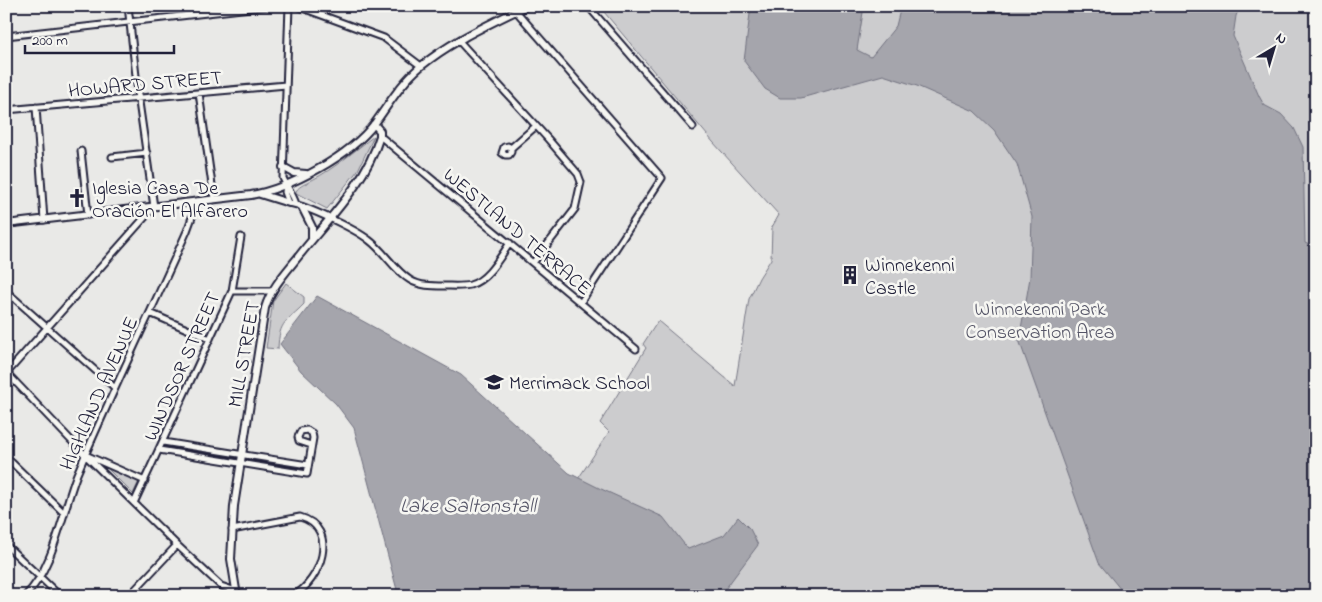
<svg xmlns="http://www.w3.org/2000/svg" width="1322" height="602" font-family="'Indie Flower',sans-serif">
	<rect width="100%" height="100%" fill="#e9e9e7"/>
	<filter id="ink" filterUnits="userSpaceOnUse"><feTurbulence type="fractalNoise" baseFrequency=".02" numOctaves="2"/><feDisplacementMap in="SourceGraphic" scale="10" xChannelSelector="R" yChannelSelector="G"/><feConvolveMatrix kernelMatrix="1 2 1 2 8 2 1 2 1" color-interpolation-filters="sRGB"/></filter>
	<g filter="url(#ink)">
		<path fill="#ccccce" stroke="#777784" d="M 599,6 L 1316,6 L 1316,596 L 716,596 L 723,540 L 685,554 L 576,482 L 609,432 L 600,423 L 646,348 L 643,344 L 658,321 L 735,386 L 749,299 L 759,278 L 771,259 L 772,227 L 779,215 L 713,142 Z
			M 374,136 L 358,170 L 327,209 L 296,193 L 296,191 C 300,185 306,184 312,180 C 334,169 354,151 374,136 Z
			M 286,283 L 304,297 L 304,304 C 287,322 279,320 278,349 L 266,348 L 273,301 Z
			M 105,466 L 139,481 L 133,494 Z"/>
		<path fill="#a5a5ac" stroke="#71717f" d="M 751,6 L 864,6 L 857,50 L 871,57 L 896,26 L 901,6 L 1240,6 L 1236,16 L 1233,36 L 1259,96 L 1264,105 L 1281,114 L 1294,128 L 1303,147 L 1305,243 L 1316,248 L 1316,596 L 1126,596 L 1099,563 L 1019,340 L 1030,278 L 1032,217 L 1017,164 L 994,130 L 974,111 L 917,86 L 883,75 L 801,98 L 780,98 L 765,89 L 744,61 Z
			M 317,296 L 461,375 L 569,473 L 599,488 L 663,517 L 688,549 L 724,535 L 738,517 L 750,529 L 758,545 L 720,596 L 401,596 L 397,590 L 354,428 L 336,404 L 301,371 L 280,344 Z"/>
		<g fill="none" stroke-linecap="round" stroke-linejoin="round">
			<g stroke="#22223b" stroke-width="9">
				<path id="minor" d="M 289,6 L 283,178 C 287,187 293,194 296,204
					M 297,6 L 384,38 L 421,66
					M 588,6 L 693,127
					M 516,11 L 662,178 L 581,302
					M 6,36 L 269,6
					M 459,41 L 548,139 L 578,174 L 581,182 L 575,209 L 533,263
					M 199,93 L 214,199
					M 36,107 L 44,220
					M 6,110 L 286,85
					M 380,136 L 636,349
					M 511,148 L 511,152 L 509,155 L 505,155 L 502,153 L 504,147 L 508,146 L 511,148 L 536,126
					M 81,151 L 88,215
					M 112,157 L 147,153
					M 286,185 L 285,192 L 289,203 C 307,206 355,229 369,240 C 384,251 394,270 410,280 C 420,286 432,286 444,286 C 452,286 462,287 470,285 C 488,280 500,257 510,243
					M 6,291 L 115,388
					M 232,291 L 273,291
					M 150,313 L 210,339
					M 6,372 L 84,454 L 177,545 L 221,586 L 236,591
					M 6,374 L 154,207 L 139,102 L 128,6
					M 163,442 L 308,465
					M 159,450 L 307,474 L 313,438 L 312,433 L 307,430 L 301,431 L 298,437 L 299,441 L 311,445
					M 88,456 L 145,481
					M 6,457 L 64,513
					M 134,503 L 232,291 L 241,237
					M 232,530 L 300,517 C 340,528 321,581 293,596
					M 6,545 L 60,596
					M 25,596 C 53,570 63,510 77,474 C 112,392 151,312 187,231 L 198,201
					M 129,596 L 177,545
					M 223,596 L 235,591"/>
			</g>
			<g stroke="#22223b" stroke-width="10">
				<path id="major" d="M 283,167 L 294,173 L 306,174
					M 260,194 L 289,203
					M 302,207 L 312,227 L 312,238
					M 6,224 L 251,195 C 291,188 350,156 375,123 C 389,104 401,83 420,67 C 451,41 490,24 526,6
					M 237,596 L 231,559 L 234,506 L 265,308 C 271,288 286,272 298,257 C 328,219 366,183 380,136 L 380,131 L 374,124"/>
			</g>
			<use href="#minor" stroke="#f6f6f2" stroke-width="5"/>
			<use href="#major" stroke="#f6f6f2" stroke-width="6"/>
		</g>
	</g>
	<defs>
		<g id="church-bare" transform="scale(1.5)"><path d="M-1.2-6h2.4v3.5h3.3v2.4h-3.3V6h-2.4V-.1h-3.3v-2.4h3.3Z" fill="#22223b" stroke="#f6f6f2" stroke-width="2.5" paint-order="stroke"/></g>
		<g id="building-bare" transform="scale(1.5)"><path d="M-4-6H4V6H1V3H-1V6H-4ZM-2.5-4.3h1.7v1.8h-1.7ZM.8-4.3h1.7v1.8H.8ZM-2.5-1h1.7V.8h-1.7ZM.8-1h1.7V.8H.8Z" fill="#22223b" stroke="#f6f6f2" stroke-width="2.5" paint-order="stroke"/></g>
		<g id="school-bare" transform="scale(1.5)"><path d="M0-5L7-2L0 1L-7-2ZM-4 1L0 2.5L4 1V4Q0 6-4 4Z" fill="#22223b" stroke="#f6f6f2" stroke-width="2.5" paint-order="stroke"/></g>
	</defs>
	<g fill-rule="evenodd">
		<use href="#church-bare" x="77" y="198"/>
		<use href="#building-bare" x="850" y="275"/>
		<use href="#school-bare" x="494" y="382"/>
	</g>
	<g text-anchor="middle" stroke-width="5" stroke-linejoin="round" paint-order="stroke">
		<g font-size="20" fill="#22223b" stroke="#f6f6f2">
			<text transform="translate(145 83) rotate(-5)" y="7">HOWARD STREET</text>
			<text transform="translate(518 231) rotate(40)" y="7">WESTLAND TERRACE</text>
			<text transform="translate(243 354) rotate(-80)" y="7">MILL STREET</text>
			<text transform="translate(181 366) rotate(-66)" y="7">WINDSOR STREET</text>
			<text transform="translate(98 393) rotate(-66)" y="7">HIGHLAND AVENUE</text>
		</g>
		<g font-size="20" fill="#22223b" stroke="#f6f6f2" text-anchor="start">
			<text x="92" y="194">Iglesia Casa De<tspan x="92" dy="23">Oración El Alfarero</tspan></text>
			<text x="865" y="271">Winnekenni<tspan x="865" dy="23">Castle</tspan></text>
			<text x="509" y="389">Merrimack School</text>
		</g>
		<g font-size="20" fill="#555567" stroke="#f6f6f2">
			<text x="1040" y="315">Winnekenni Park<tspan x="1040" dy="23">Conservation Area</tspan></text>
		</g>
		<g font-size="21" font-style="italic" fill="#565668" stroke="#f6f6f2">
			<text x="468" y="512">Lake Saltonstall</text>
		</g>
	</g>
	<rect width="1322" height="602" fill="none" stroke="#f6f6f2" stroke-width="25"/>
	<rect x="12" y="12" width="1297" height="577" fill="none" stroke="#22223b" stroke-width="2" filter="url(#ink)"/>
	<g transform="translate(1274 48) rotate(38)" stroke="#f6f6f2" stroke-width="4" paint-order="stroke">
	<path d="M0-4L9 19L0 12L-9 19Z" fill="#22223b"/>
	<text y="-8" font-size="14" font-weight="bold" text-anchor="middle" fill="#22223b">N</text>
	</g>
	<path d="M25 45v8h149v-8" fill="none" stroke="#22223b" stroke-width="2.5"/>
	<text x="32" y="45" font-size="15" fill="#22223b" stroke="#f6f6f2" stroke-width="4" paint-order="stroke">200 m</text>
</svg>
